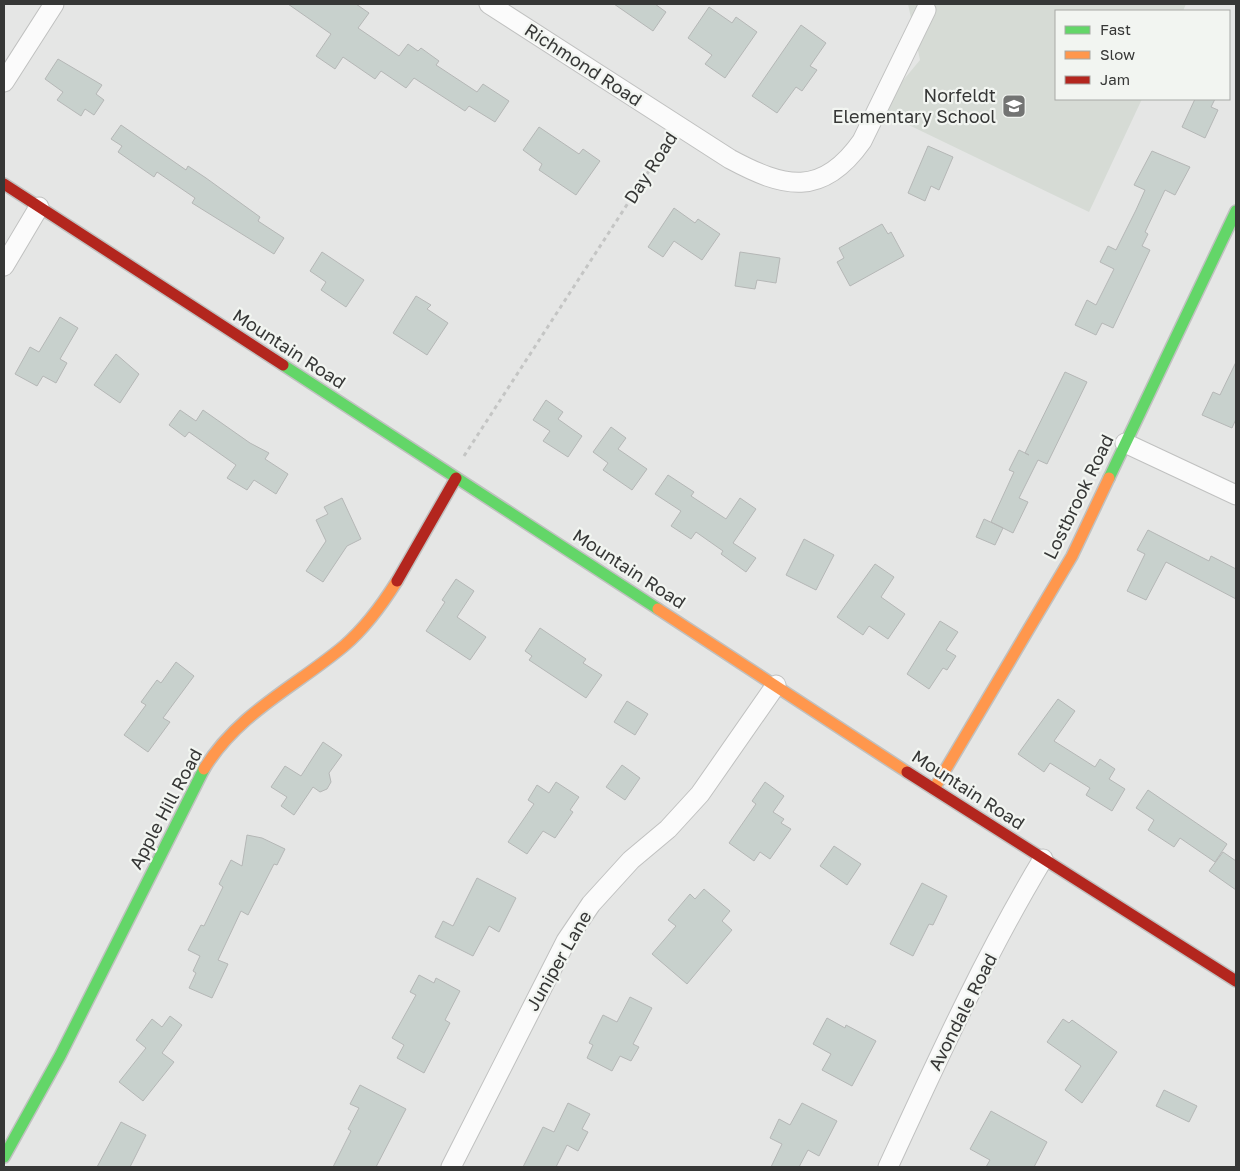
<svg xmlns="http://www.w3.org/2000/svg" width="1240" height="1171" font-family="'Golos Text',sans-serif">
	<rect width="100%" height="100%" fill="#e5e6e5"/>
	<path fill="#d6dbd5" d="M 908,4 L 1186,4 L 1183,11 L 1056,11 L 1056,99 L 1142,99 L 1089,212 L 886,114 L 900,84 L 920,60 Z"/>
	<path fill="#c8d1cd" stroke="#b5b7b6" d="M 288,4 L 356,4 L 369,13 L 358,28 L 399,56 L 408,44 L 418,51 L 421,48 L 439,61 L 436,65 L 477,92 L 483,84 L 509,101 L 495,122 L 469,106 L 465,111 L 414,78 L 406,88 L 381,71 L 375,79 L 343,57 L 335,69 L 316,56 L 331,34 Z
		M 614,4 L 655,4 L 666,12 L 653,31 Z
		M 709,7 L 732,23 L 736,17 L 757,32 L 725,78 L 705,64 L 712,55 L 688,38 Z
		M 801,25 L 826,43 L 810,66 L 817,70 L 802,91 L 796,87 L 777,113 L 752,96 Z
		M 58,59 L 102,85 L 96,94 L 104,100 L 94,115 L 85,109 L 81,116 L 57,100 L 63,92 L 45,79 Z
		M 1195,99 L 1215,99 L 1211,107 L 1218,110 L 1205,138 L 1182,127 Z
		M 121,125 L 186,170 L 188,166 L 206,178 L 260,217 L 258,221 L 284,238 L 274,254 L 192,203 L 195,198 L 157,172 L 154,177 L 118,152 L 122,146 L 111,139 Z
		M 539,127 L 579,154 L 583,149 L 600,161 L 576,195 L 539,170 L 542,164 L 523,150 Z
		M 928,146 L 953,157 L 939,190 L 931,186 L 925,201 L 908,193 Z
		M 1152,151 L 1190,167 L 1175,195 L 1165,190 L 1145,232 L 1148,234 L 1142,246 L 1150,250 L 1113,328 L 1102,323 L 1096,335 L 1075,325 L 1087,300 L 1096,305 L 1114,269 L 1100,262 L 1108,246 L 1116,250 L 1136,210 L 1145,190 L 1134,185 Z
		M 674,208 L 695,223 L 698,219 L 720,234 L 702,260 L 674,241 L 663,257 L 648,247 Z
		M 882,224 L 888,234 L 891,232 L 904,256 L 850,286 L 837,262 L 844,258 L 839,248 Z
		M 322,252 L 364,280 L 346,307 L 321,290 L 326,282 L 310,271 Z
		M 740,252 L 780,258 L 776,283 L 757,280 L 755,289 L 735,286 Z
		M 416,296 L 431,305 L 427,309 L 448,323 L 427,355 L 393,333 Z
		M 60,317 L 78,328 L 60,359 L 67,363 L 56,383 L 43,376 L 37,386 L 15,374 L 30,347 L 39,352 Z
		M 116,354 L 139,374 L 120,403 L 94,385 Z
		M 1236,362 L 1236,419 L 1232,428 L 1202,415 L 1213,392 L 1220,395 Z
		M 1065,372 L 1087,382 L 1047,464 L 1038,460 L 1019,498 L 1028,502 L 1013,533 L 991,522 L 1014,472 L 1009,470 L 1019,450 L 1029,455 L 1025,453 Z
		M 546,400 L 563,412 L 558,419 L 582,436 L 568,457 L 543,441 L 550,431 L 533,420 Z
		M 180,410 L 196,421 L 203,410 L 250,443 L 269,453 L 265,459 L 288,474 L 276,494 L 254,480 L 247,490 L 227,478 L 236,465 L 189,432 L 185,437 L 169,425 Z
		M 611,427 L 626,438 L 618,449 L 647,469 L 632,490 L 603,470 L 608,463 L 593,452 Z
		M 668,475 L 694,492 L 691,496 L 726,519 L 740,498 L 756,509 L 733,543 L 756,558 L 746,572 L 721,554 L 723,551 L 696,532 L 691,539 L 671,526 L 681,511 L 655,494 Z
		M 342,498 L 361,539 L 347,546 L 323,582 L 306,571 L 326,541 L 316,520 L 328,514 L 324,507 Z
		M 984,519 L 1003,528 L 995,545 L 976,537 Z
		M 1148,530 L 1209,561 L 1211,556 L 1236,569 L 1236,599 L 1166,562 L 1146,600 L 1127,591 L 1145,554 L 1137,550 Z
		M 804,539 L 834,555 L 816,590 L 786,575 Z
		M 875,564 L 894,577 L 881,597 L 905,614 L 888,639 L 869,626 L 863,635 L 837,617 Z
		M 456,579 L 474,591 L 457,617 L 486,637 L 470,660 L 426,631 L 445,602 L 442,600 Z
		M 940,621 L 958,632 L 946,650 L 956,656 L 947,670 L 943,668 L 929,689 L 907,674 Z
		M 540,628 L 586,659 L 583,663 L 602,675 L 586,698 L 529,660 L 532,656 L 525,651 Z
		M 176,662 L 194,676 L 163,718 L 170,722 L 148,752 L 124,735 L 146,705 L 141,702 L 157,680 L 161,683 Z
		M 1058,699 L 1075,711 L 1054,741 L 1095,767 L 1100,759 L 1115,769 L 1109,779 L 1125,789 L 1112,811 L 1086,795 L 1090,788 L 1050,763 L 1044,772 L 1018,754 Z
		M 627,701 L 648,714 L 635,735 L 614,722 Z
		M 323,742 L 342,755 L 329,773 L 331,782 L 327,789 L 320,792 L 313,787 L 294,815 L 281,806 L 287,797 L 271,787 L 285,766 L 301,776 Z
		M 622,765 L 640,778 L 625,800 L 606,787 Z
		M 556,782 L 579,797 L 570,810 L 573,812 L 555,838 L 543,831 L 527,854 L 508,842 L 534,804 L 528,800 L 537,785 L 549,793 Z
		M 765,782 L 784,796 L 773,812 L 784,819 L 781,823 L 791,829 L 770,859 L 760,852 L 754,861 L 729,843 L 756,804 L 752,801 Z
		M 1148,790 L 1227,844 L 1215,862 L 1180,838 L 1174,847 L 1148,830 L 1154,820 L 1136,808 Z
		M 247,835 L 262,838 L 285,849 L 277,865 L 274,864 L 248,915 L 241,911 L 218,960 L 228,964 L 212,998 L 189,988 L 196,973 L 193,971 L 200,956 L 188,950 L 201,925 L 204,926 L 223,887 L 219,884 L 231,860 L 242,866 Z
		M 834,846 L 861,864 L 847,885 L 820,866 Z
		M 1223,852 L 1236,861 L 1236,890 L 1209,871 Z
		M 477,878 L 516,898 L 499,932 L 489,926 L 473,956 L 435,937 L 443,921 L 453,926 Z
		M 922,883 L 947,896 L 933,925 L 929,924 L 913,956 L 890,944 Z
		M 704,889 L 730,911 L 722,921 L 732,930 L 687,984 L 652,954 L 676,926 L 668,920 L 690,894 L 695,899 Z
		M 419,975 L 434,983 L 436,978 L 460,991 L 445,1020 L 450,1023 L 424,1073 L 397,1058 L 404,1045 L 392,1038 L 416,995 L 410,992 Z
		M 630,997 L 652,1008 L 633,1044 L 639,1047 L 631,1061 L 620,1056 L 612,1071 L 587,1058 L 593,1045 L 589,1043 L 603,1015 L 617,1022 Z
		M 170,1016 L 182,1025 L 162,1053 L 174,1062 L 143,1101 L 119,1082 L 146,1048 L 136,1040 L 152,1019 L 162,1027 Z
		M 827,1018 L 845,1028 L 846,1025 L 876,1041 L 852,1086 L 822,1070 L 831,1054 L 813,1044 Z
		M 1063,1019 L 1069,1023 L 1072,1020 L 1117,1052 L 1082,1103 L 1065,1090 L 1081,1066 L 1047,1042 Z
		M 360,1085 L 406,1109 L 376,1167 L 333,1167 L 351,1131 L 348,1129 L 359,1108 L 350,1104 Z
		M 1164,1090 L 1197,1106 L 1189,1122 L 1156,1106 Z
		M 568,1103 L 590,1114 L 582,1129 L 588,1132 L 578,1151 L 567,1145 L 556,1167 L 523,1167 L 543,1127 L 554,1132 Z
		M 802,1103 L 837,1121 L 819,1156 L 808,1150 L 799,1167 L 771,1167 L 782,1144 L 770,1138 L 779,1119 L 790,1125 Z
		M 991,1111 L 1047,1142 L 1034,1167 L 986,1167 L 990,1160 L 970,1149 Z
		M 121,1122 L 146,1135 L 130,1167 L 97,1167 Z"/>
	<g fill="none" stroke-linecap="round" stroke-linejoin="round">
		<g stroke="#c0c1c0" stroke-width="21">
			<path id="street" d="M 489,4 L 730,159 C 784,188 822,198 862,141 L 926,10
				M 4,82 L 54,4
				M 4,266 L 39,207
				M 1125,443 L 1236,495
				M 451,1167 L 566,941 L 591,904 L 631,860 L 668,829 L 700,794 L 776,685
				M 888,1167 C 936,1063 984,957 1043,859"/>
		</g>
		<g stroke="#c0c1c0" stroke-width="14">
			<path id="fast" d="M 283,365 L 658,609
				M 1109,478 L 1236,211
				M 4,1157 L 60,1056 L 204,769"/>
		</g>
		<g stroke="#c0c1c0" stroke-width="14">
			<path id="slow" d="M 658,609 L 907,772
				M 204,769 C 238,713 295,687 344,646 C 365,628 382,605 397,581
				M 934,789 L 1072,556 L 1109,478"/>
		</g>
		<g stroke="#c0c1c0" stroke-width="14">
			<path id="jam" d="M 4,184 L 283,365
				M 397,581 L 456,478
				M 907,772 L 1236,981"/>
		</g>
		<path stroke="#c4c5c4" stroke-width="3" stroke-dasharray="4 4" stroke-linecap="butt" d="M 464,456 L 667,143"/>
		<use href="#street" stroke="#fbfbfb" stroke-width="19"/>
		<use href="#fast" stroke="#63d668" stroke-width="11"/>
		<use href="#slow" stroke="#ff974d" stroke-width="11"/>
		<use href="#jam" stroke="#b3261e" stroke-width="11"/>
	</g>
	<defs>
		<g id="school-square" transform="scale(1.25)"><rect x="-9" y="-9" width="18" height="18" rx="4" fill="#737473" stroke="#f2f5f1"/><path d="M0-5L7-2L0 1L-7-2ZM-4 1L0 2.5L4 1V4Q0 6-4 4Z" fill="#fff"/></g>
	</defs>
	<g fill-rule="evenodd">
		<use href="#school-square" x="1014" y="106"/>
	</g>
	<g text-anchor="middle" stroke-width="4.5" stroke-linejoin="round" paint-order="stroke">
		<g font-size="18" fill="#363736" stroke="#f2f5f1">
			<text transform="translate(583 65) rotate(33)" y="6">Richmond Road</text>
			<text transform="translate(651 168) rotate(-57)" y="6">Day Road</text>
			<text transform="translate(289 349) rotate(33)" y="6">Mountain Road</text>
			<text transform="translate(1079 497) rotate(-64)" y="6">Lostbrook Road</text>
			<text transform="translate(629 569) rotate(33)" y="6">Mountain Road</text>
			<text transform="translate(968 790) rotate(33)" y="6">Mountain Road</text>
			<text transform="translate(166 809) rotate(-62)" y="6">Apple Hill Road</text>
			<text transform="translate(559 961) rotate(-60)" y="6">Juniper Lane</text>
			<text transform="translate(963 1012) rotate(-63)" y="6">Avondale Road</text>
		</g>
		<g font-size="18" fill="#363736" stroke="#f2f5f1" text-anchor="end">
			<text x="996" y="102">Norfeldt<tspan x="996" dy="21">Elementary School</tspan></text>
		</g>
	</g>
	<rect width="1240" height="1171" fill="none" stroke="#363736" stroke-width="10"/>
	<rect x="1055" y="10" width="175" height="90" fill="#f2f5f1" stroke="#a7a9a6"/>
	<rect x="1065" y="26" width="25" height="8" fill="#63d668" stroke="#a7a9a6"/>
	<text x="1100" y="35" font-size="15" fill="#363736">Fast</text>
	<rect x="1065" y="51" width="25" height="8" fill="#ff974d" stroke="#a7a9a6"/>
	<text x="1100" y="60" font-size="15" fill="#363736">Slow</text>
	<rect x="1065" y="76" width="25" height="8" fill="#b3261e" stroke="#a7a9a6"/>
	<text x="1100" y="85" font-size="15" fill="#363736">Jam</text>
</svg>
